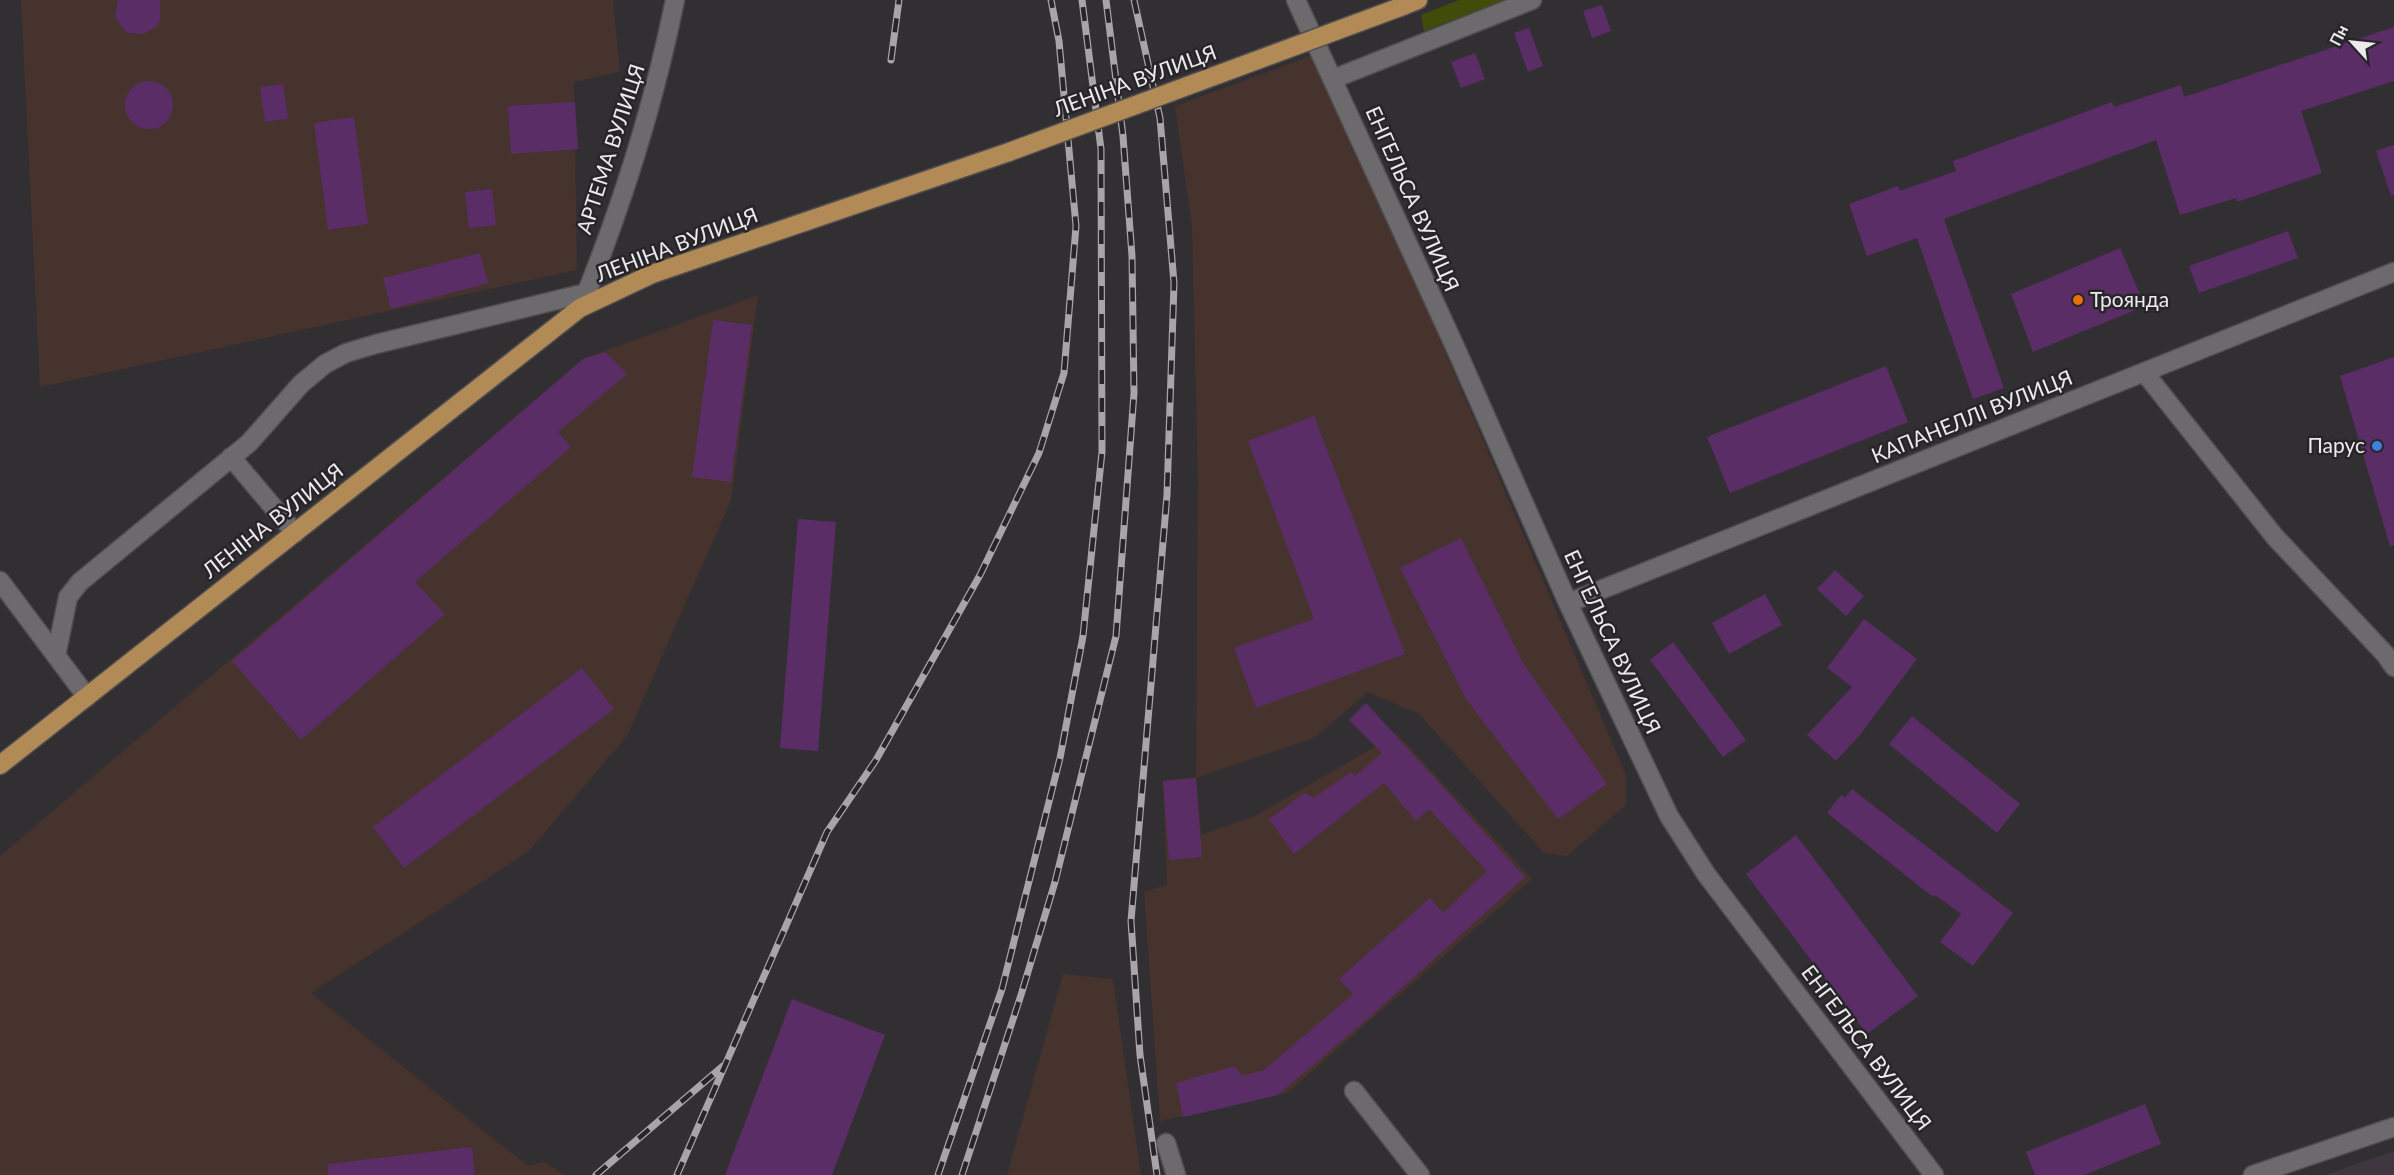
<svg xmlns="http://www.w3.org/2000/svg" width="2394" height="1175" font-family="Lato,sans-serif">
	<rect width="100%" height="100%" fill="#322f33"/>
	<path fill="#3e3740" d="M 2394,1151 L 2394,1175 L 2326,1175 Z"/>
	<path fill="#46332d" d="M 21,0 L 613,0 L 620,72 L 574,82 L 577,270 L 40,387 Z
		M 1313,55 L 1410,269 L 1626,775 L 1626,805 L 1567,856 L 1544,853 L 1419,714 L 1368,692 L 1314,738 L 1196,778 L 1201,835 L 1255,816 L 1397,734 L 1532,879 L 1287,1093 L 1160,1121 L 1144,892 L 1167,885 L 1163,781 L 1196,777 L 1198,481 L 1192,227 L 1175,106 Z
		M 758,295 L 731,500 L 627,736 L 528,852 L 311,993 L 528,1166 L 544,1162 L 565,1175 L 0,1175 L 0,856 L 583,359 Z
		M 1063,974 L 1113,979 L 1141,1175 L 1007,1175 Z"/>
	<path fill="#424c0a" d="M 1459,0 L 1504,0 L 1424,31 L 1421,15 Z"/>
	<path fill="#5b2d66" d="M 118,0 L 160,0 L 160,20 L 157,26 L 144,34 L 129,33 L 123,29 L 115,16 Z
		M 1602,5 L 1611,31 L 1592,38 L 1583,11 Z
		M 2394,27 L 2394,81 L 2301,111 L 2322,173 L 2237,202 L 2236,198 L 2180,215 L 2156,140 L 1944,219 L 2004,388 L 1973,399 L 1917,238 L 1867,256 L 1849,204 L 1898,186 L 1900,191 L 1956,171 L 1953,161 L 2112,102 L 2114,107 L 2181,85 L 2184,97 Z
		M 1529,28 L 1543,66 L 1528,72 L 1514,33 Z
		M 1475,53 L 1485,79 L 1461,88 L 1451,62 Z
		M125 105a24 24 0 1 1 48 0a24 24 0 1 1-48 0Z
		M 283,84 L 288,119 L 265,122 L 260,87 Z
		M 575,102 L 578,149 L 511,154 L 508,106 Z
		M 354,117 L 368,224 L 328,230 L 314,123 Z
		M 2394,145 L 2394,195 L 2391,196 L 2376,151 Z
		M 492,189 L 496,225 L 469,228 L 465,192 Z
		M 2288,231 L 2298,258 L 2199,293 L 2189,266 Z
		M 2120,248 L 2145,306 L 2033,352 L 2011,294 Z
		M 480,253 L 488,283 L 391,309 L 383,278 Z
		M 713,320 L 752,325 L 731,482 L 692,477 Z
		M 605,352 L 627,374 L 558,432 L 571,447 L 415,582 L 445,614 L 301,740 L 232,661 L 583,359 Z
		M 2394,357 L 2394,545 L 2390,546 L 2340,376 Z
		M 1886,366 L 1908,422 L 1730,493 L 1707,437 Z
		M 1314,416 L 1405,654 L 1256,708 L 1234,648 L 1314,619 L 1248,441 Z
		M 798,519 L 836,522 L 818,751 L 780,748 Z
		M 1461,538 L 1523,663 L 1607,784 L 1558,819 L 1466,699 L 1400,568 Z
		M 1835,570 L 1864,596 L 1846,616 L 1817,589 Z
		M 1765,594 L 1782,625 L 1729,654 L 1712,623 Z
		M 1864,619 L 1917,659 L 1859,736 L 1836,761 L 1807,735 L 1852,687 L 1827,668 Z
		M 1673,642 L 1746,740 L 1723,757 L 1650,660 Z
		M 582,668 L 614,709 L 404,868 L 373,827 Z
		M 1366,703 L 1525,877 L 1371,1016 L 1278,1095 L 1183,1117 L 1176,1083 L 1235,1066 L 1242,1076 L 1264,1070 L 1353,994 L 1339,979 L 1430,898 L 1443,913 L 1487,871 L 1429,809 L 1416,821 L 1384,783 L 1294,854 L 1269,819 L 1305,793 L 1314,798 L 1351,772 L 1355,776 L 1382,753 L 1349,720 Z
		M 1912,716 L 2020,804 L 1997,833 L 1889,744 Z
		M 1196,778 L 1202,857 L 1169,860 L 1163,781 Z
		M 1852,789 L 2013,913 L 1973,966 L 1940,942 L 1961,914 L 1935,895 L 1933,897 L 1827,813 L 1841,795 L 1845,798 Z
		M 1796,835 L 1918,996 L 1867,1034 L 1746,874 Z
		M 792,999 L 885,1035 L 832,1175 L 725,1175 Z
		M 2145,1104 L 2161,1144 L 2084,1175 L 2035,1175 L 2026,1152 Z
		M 472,1147 L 475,1175 L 328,1175 L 328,1164 Z"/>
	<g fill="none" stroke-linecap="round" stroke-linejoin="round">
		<g stroke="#514e52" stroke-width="21">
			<path id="minor" d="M 1296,0 L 1456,349 L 1568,603 L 1669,816 L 1706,874 L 1934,1175
				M 1333,79 L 1532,0
				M 582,304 C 622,206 654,104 675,0
				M 2144,372 L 2275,537 L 2385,654 L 2394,667
				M 231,457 L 295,533
				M 0,581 L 87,697
				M 1568,603 L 2394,272
				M 56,656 L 68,597 L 80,582 L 249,443 L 301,384 L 325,364 L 346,353 L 376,344 L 586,293
				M 1354,1091 L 1420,1175
				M 1166,1143 L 1176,1175
				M 2253,1175 L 2394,1127"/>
		</g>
		<g stroke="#514e52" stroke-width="21">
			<path id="major" d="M 1403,6 L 1418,0
				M 0,765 L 580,308 L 652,274 L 1009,152"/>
		</g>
		<use href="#minor" stroke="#6d6a6e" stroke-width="18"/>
		<use href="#major" stroke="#b28a55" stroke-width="18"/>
		<g stroke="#a7a5a8" stroke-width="7">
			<path id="rail" d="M 1134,0 L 1160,118 L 1174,283 L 1167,495 L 1131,921 L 1140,1055 L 1157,1175
				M 891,60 L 899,0
				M 596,1175 L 723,1066
				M 677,1175 L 827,832 L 876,760 L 980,575 L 1039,453 L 1064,373 L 1076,226 L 1059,41 L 1051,0
				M 938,1175 L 1002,989 L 1060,758 L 1083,636 L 1102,452 L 1101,149 L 1082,0
				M 962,1175 L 1021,995 L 1055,882 L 1116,636 L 1134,393 L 1132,256 L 1123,136 L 1106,0"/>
		</g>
		<use href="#rail" stroke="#282529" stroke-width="4.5" stroke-dasharray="14" stroke-linecap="butt"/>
		<g stroke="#514e52" stroke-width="21" stroke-linecap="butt">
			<path id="major-bridge" d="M 1009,152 L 1403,6"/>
		</g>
		<use href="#major-bridge" stroke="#b28a55" stroke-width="18"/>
	</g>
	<circle fill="#e8710a" stroke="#282529" stroke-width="2" cx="2078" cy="300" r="6"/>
	<circle fill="#3f7fe0" stroke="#282529" stroke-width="2" cx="2377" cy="446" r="6"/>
	<g text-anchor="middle" stroke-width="5" stroke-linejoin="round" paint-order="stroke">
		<g font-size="21" fill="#eceaed" stroke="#282529">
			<text transform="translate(1135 81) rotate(-20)" y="7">ЛЕНІНА ВУЛИЦЯ</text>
			<text transform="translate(611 149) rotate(-72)" y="7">АРТЕМА ВУЛИЦЯ</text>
			<text transform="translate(1412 199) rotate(66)" y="7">ЕНГЕЛЬСА ВУЛИЦЯ</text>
			<text transform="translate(677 245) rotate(-21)" y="7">ЛЕНІНА ВУЛИЦЯ</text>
			<text transform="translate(1972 417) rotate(-22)" y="7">КАПАНЕЛЛІ ВУЛИЦЯ</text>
			<text transform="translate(273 521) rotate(-38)" y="7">ЛЕНІНА ВУЛИЦЯ</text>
			<text transform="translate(1612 642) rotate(65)" y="7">ЕНГЕЛЬСА ВУЛИЦЯ</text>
			<text transform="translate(1866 1048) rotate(53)" y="7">ЕНГЕЛЬСА ВУЛИЦЯ</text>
		</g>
		<g font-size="21" fill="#eceaed" stroke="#282529" text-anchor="start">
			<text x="2090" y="307">Троянда</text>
			<text x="2365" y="453" text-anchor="end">Парус</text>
		</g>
	</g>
	<g transform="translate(2352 42) rotate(297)" stroke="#282529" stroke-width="4.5" paint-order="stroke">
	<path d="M0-4.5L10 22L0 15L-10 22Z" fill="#eceaed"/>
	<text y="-9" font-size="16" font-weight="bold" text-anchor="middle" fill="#eceaed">Пн</text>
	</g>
</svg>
